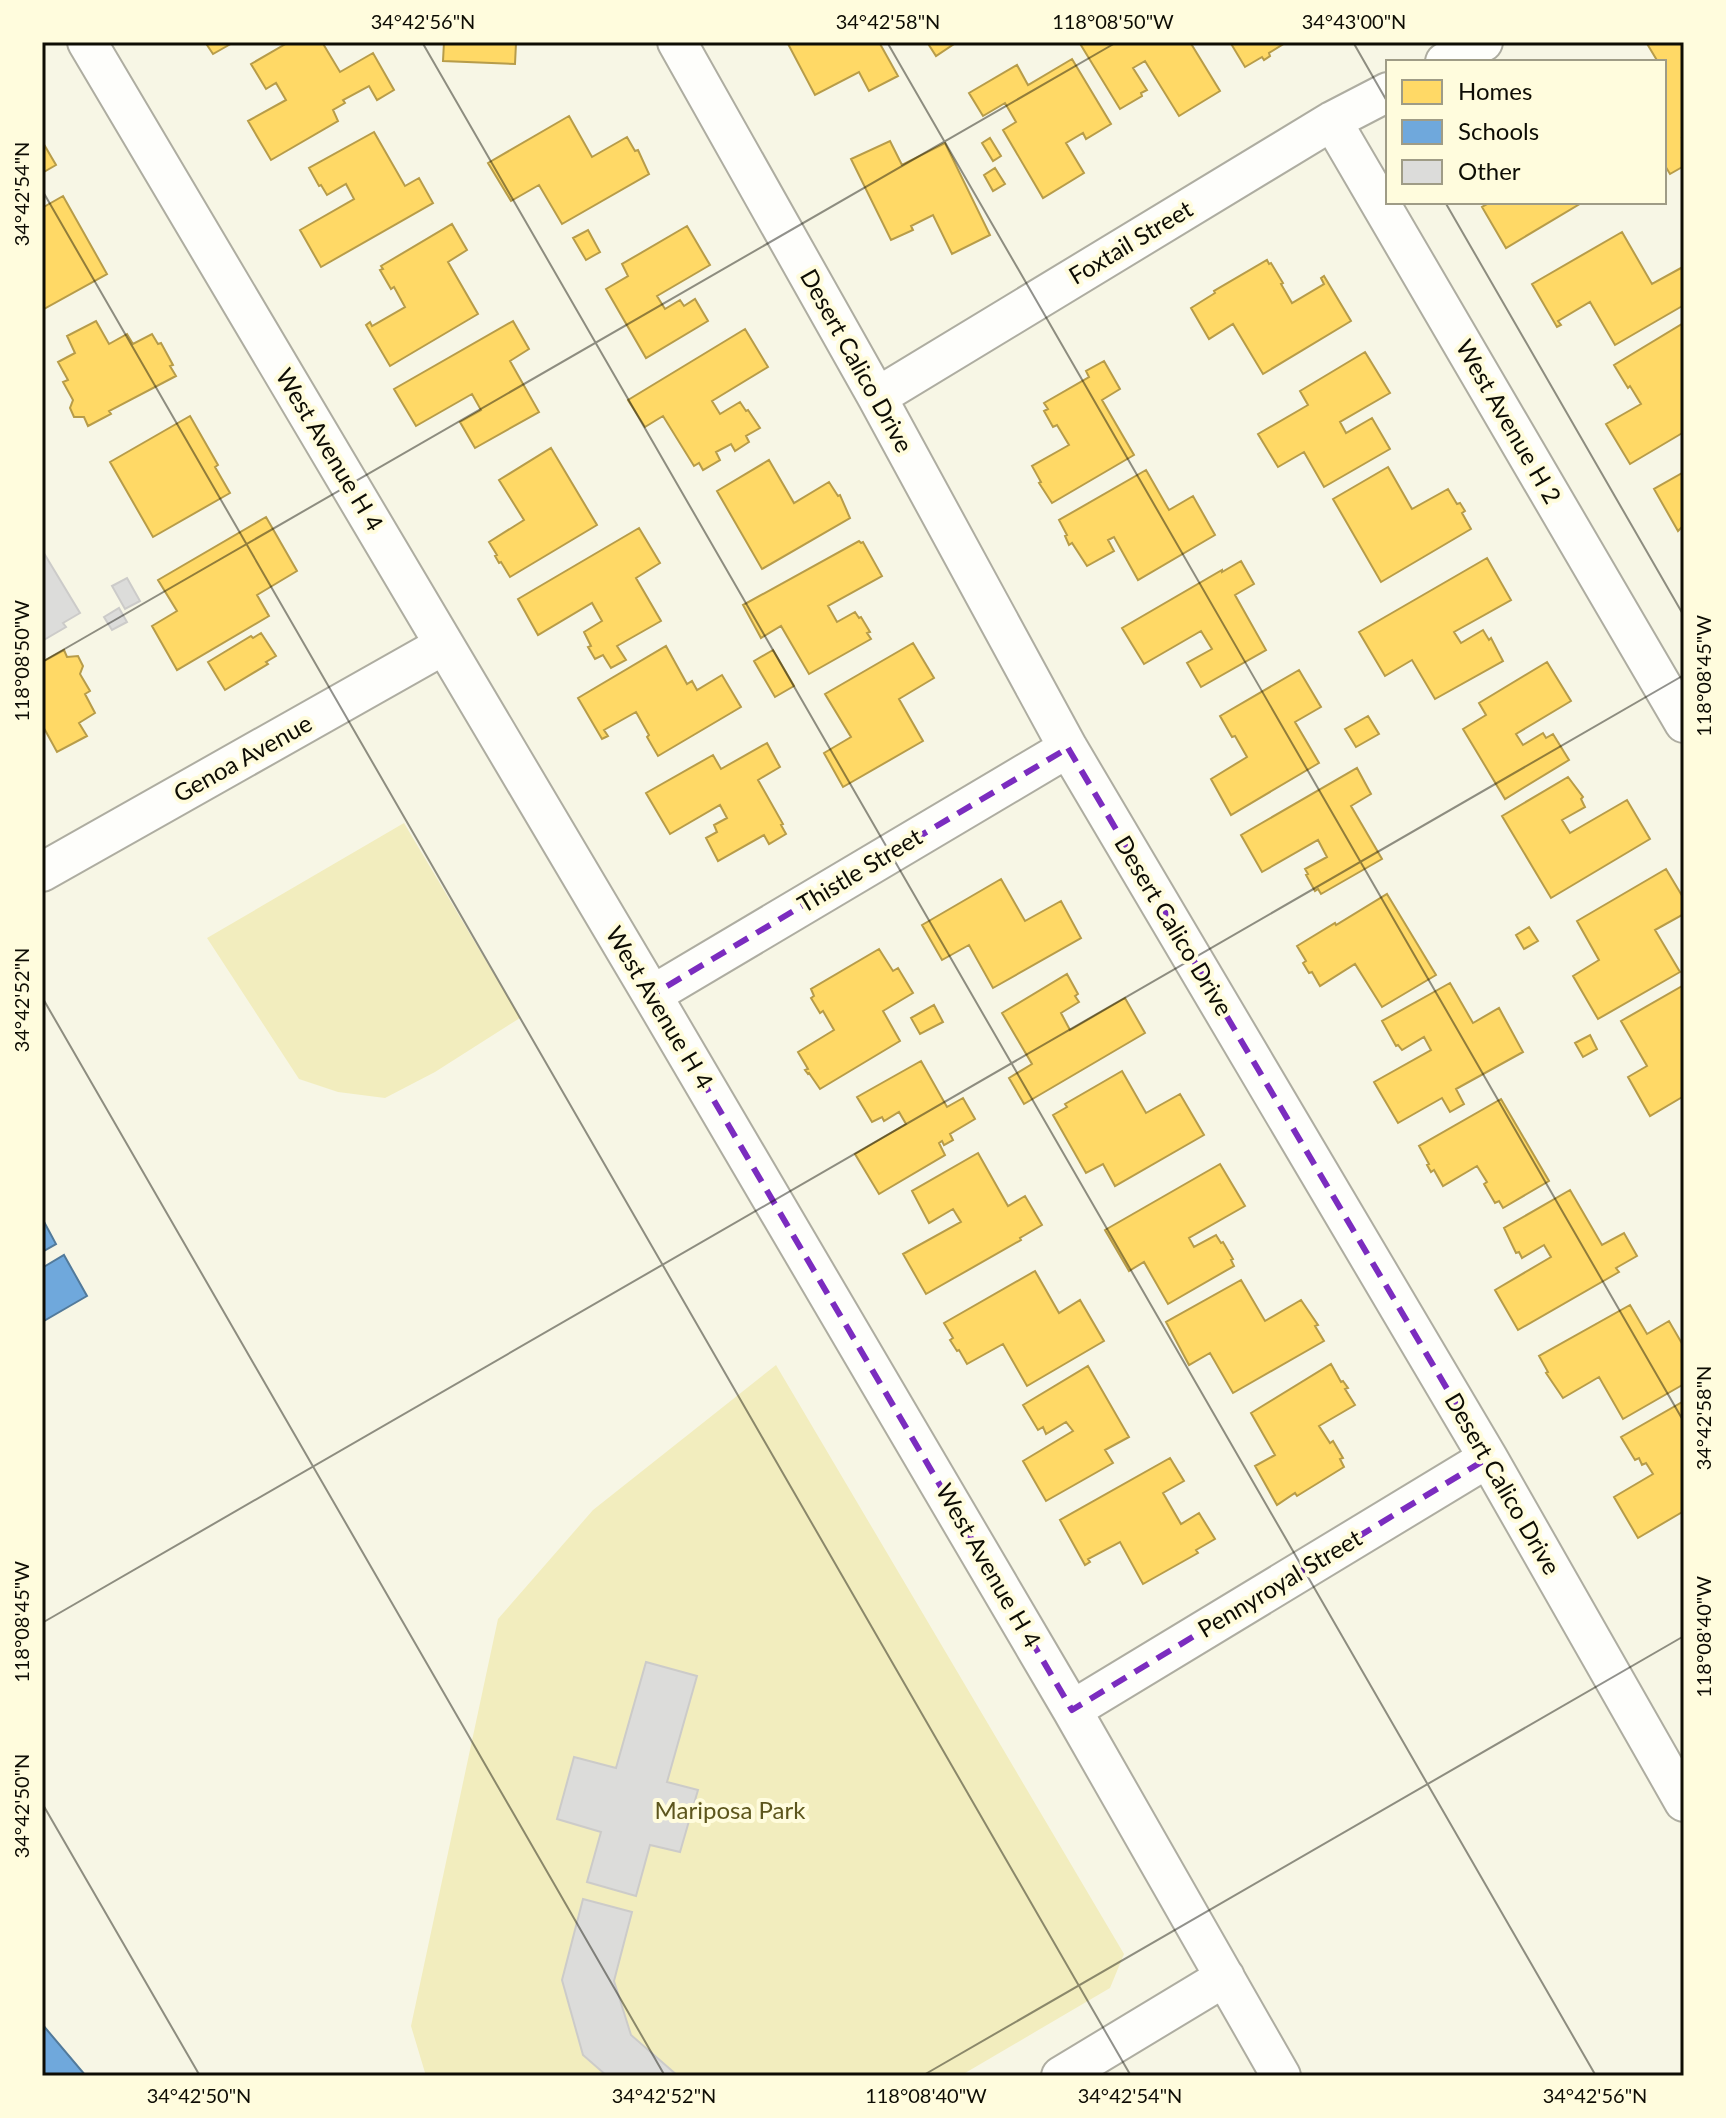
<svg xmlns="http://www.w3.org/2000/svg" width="1726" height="2118" font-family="Lato,sans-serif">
	<rect width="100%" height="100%" fill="#f7f6e5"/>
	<path fill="#f2edbe" d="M 404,823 L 520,1018 L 435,1072 L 385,1098 L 338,1092 L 299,1079 L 207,938 Z
		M 776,1365 L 1124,1954 L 1110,1988 L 960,2076 L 426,2076 L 411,2026 L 498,1619 L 593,1510 Z"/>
	<path fill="#ffd966" stroke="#b79c49" stroke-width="2" d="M 205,42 L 234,42 L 213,54 Z
		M 289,42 L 322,42 L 340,72 L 373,53 L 394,90 L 377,100 L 369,86 L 343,100 L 345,103 L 333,110 L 338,121 L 271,160 L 248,121 L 286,100 L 276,83 L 266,89 L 251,64 Z
		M 444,42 L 515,42 L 516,43 L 515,64 L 443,61 Z
		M 787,42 L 879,42 L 898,76 L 869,91 L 859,72 L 815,95 Z
		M 927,42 L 957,42 L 936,56 Z
		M 1079,42 L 1190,42 L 1220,91 L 1179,116 L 1145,61 L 1133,68 L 1147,90 L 1141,93 L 1142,96 L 1120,109 Z
		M 1230,42 L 1284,42 L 1285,43 L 1269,53 L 1270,56 L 1264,60 L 1262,57 L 1245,67 Z
		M 1646,42 L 1684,42 L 1684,137 L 1682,138 L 1684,142 L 1684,166 L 1670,174 L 1664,164 L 1664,77 L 1666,76 L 1664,62 L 1658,62 Z
		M 1072,59 L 1111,124 L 1086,139 L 1083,133 L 1066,143 L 1084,173 L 1043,198 L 1003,130 L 1016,122 L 1005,103 L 983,116 L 969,93 L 1017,65 L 1028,85 Z
		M 569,116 L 592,157 L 627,137 L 635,151 L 638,150 L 649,174 L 562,224 L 539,185 L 511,201 L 488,163 Z
		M 374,132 L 405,186 L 419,178 L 433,203 L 321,267 L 300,230 L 354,199 L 346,184 L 327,195 L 321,185 L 319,186 L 309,168 Z
		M 990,138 L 1001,156 L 993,161 L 982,143 Z
		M 42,141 L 56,165 L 42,173 Z
		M 890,141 L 902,165 L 945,143 L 990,235 L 952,254 L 933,215 L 911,226 L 913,230 L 891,240 L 851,159 Z
		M 995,168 L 1005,184 L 993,191 L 984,175 Z
		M 63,196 L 107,274 L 42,310 L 42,208 Z
		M 1491,202 L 1583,202 L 1506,248 L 1482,207 Z
		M 452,224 L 467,250 L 448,262 L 478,314 L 390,366 L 366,325 L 370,322 L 372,326 L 405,307 L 394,287 L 391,289 L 380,270 L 383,269 L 381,266 Z
		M 687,226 L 710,265 L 657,296 L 665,309 L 680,300 L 684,306 L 695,299 L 708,321 L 646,358 L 606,289 L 628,276 L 622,264 Z
		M 588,230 L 600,252 L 586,260 L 573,238 Z
		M 1622,232 L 1652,284 L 1681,268 L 1684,274 L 1684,305 L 1615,345 L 1590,302 L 1558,321 L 1561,325 L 1557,327 L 1532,284 Z
		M 1267,260 L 1269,264 L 1271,263 L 1283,283 L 1281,284 L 1292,303 L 1324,284 L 1321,278 L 1324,276 L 1351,321 L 1263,374 L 1233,324 L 1209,339 L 1191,308 L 1215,293 L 1214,291 Z
		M 96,321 L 109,344 L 127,334 L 133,344 L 152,334 L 158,344 L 161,343 L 173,365 L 170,366 L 176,376 L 109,411 L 111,414 L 88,426 L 84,417 L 74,417 L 70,408 L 73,400 L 63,382 L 68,380 L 58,362 L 75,353 L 67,336 Z
		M 513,321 L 529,349 L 510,361 L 539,412 L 475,448 L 460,422 L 481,410 L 472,394 L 416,426 L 394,389 Z
		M 1682,324 L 1684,328 L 1684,432 L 1630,464 L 1606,424 L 1641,404 L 1630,386 L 1628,388 L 1614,365 Z
		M 745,329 L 768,367 L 712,401 L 720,414 L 740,402 L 746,411 L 748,410 L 760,428 L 746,436 L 749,442 L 735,451 L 731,444 L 716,452 L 720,460 L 703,470 L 699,463 L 694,466 L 663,416 L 645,427 L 628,400 Z
		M 1365,352 L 1390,393 L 1340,422 L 1346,433 L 1372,418 L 1390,449 L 1324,487 L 1304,452 L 1278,467 L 1258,434 L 1308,405 L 1300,391 Z
		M 1104,361 L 1120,389 L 1102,400 L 1134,455 L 1052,503 L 1039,483 L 1041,482 L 1032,466 L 1069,445 L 1057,425 L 1053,427 L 1044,411 L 1048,409 L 1044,403 L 1089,377 L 1086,371 Z
		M 190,416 L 218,465 L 215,467 L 230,493 L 153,537 L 110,462 Z
		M 551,448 L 597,525 L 510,577 L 501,562 L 499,563 L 495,556 L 497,555 L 489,542 L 524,520 L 499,480 Z
		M 769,460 L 794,503 L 829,482 L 838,496 L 840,495 L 850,518 L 762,569 L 717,491 Z
		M 1388,467 L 1412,509 L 1448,489 L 1457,504 L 1460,503 L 1465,511 L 1462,513 L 1471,529 L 1381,582 L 1333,499 Z
		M 1146,470 L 1169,510 L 1193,496 L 1215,535 L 1138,580 L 1114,537 L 1108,540 L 1114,551 L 1087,566 L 1072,543 L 1069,545 L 1065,536 L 1067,535 L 1059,520 Z
		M 1684,472 L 1684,525 L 1678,531 L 1654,489 Z
		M 266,517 L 297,571 L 257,595 L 269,616 L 177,670 L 152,626 L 177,611 L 158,580 Z
		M 639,528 L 660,563 L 636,578 L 661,621 L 617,646 L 626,660 L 611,668 L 603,655 L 595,659 L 588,647 L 591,646 L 584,632 L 602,621 L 592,603 L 538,635 L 518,599 Z
		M 859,541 L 861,543 L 863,542 L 882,576 L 828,606 L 837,622 L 855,612 L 859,618 L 861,617 L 870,632 L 867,633 L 871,639 L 809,674 L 781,626 L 761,638 L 743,605 Z
		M 1487,558 L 1511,600 L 1454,632 L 1461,643 L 1483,630 L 1489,640 L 1491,638 L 1503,661 L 1435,699 L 1412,660 L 1385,676 L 1359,632 Z
		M 1241,561 L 1254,584 L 1235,595 L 1266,650 L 1201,687 L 1187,663 L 1212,649 L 1201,631 L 1144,664 L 1122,628 L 1222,570 L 1222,572 Z
		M 261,633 L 276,656 L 266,662 L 268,664 L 225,690 L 208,662 L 251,636 L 253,638 Z
		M 913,643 L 934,678 L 899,699 L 923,741 L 843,787 L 824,753 L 851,737 L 825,694 Z
		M 666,646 L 687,684 L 692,681 L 697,690 L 722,675 L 741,707 L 658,756 L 647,737 L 649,735 L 636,712 L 604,730 L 608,736 L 602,739 L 578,698 Z
		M 64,650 L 67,657 L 78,656 L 83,666 L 80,674 L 90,691 L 85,694 L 95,713 L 79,723 L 87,736 L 57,752 L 45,730 L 42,732 L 42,662 Z
		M 773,650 L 794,686 L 775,697 L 754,661 Z
		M 1547,662 L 1571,701 L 1516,734 L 1523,745 L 1543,733 L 1546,738 L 1553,734 L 1569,760 L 1505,799 L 1463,729 L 1486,715 L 1479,703 Z
		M 1299,670 L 1321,707 L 1295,722 L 1319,763 L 1231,815 L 1211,779 L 1247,757 L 1235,736 L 1232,737 L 1220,716 Z
		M 1368,716 L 1379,734 L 1356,747 L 1345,729 Z
		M 767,743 L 780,767 L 758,780 L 783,824 L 781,825 L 786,834 L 769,844 L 764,835 L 718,861 L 706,838 L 717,832 L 714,825 L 727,818 L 720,805 L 670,834 L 646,793 L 713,755 L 721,769 Z
		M 1357,768 L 1371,794 L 1351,806 L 1382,859 L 1321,894 L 1318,889 L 1315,891 L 1306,875 L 1308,874 L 1305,869 L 1327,857 L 1318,840 L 1262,872 L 1241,835 Z
		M 1568,777 L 1583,797 L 1581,799 L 1585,807 L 1562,820 L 1570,833 L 1627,800 L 1650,839 L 1551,898 L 1502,816 Z
		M 1666,869 L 1684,899 L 1684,914 L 1655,930 L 1680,972 L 1598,1019 L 1573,976 L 1599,960 L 1577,921 Z
		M 1001,879 L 1025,921 L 1061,901 L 1081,938 L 993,988 L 969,945 L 942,960 L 922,925 Z
		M 1387,894 L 1436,975 L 1382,1007 L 1355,964 L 1320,986 L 1312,972 L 1309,973 L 1303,963 L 1306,961 L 1297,946 L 1335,923 L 1336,925 Z
		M 1529,927 L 1538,941 L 1524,949 L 1516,935 Z
		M 879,949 L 893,971 L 898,968 L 913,993 L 883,1011 L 900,1041 L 820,1089 L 809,1073 L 808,1074 L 805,1070 L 808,1069 L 798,1052 L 834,1030 L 823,1011 L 820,1013 L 811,998 L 814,996 L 811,989 Z
		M 1067,974 L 1078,994 L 1075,996 L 1079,1002 L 1061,1013 L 1070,1030 L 1125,998 L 1145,1033 L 1024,1104 L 1009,1078 L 1032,1064 L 1002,1013 Z
		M 1450,983 L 1473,1023 L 1499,1008 L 1523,1052 L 1456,1089 L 1464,1104 L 1450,1112 L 1442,1098 L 1398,1123 L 1374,1082 L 1431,1050 L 1424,1037 L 1402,1050 L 1398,1045 L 1396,1046 L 1382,1021 Z
		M 1684,985 L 1684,1096 L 1650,1116 L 1628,1077 L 1647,1066 L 1621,1021 Z
		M 934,1005 L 943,1022 L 920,1034 L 911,1018 Z
		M 1590,1035 L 1597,1049 L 1583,1057 L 1575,1043 Z
		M 921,1061 L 947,1107 L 963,1098 L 975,1119 L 950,1134 L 953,1140 L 944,1145 L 942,1141 L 939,1143 L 945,1155 L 879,1194 L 855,1154 L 906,1124 L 899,1112 L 884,1121 L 882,1117 L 872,1122 L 857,1097 Z
		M 1122,1071 L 1146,1113 L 1180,1094 L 1204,1135 L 1115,1186 L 1103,1164 L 1086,1173 L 1053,1115 L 1067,1107 L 1065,1104 Z
		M 1501,1099 L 1549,1181 L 1503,1208 L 1499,1201 L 1495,1203 L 1484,1184 L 1487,1182 L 1477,1166 L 1443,1186 L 1434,1170 L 1431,1172 L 1427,1165 L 1429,1164 L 1419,1146 Z
		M 978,1153 L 1008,1206 L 1025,1196 L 1042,1225 L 1020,1238 L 1021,1240 L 926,1294 L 903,1254 L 961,1222 L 953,1209 L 929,1223 L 912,1191 Z
		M 1220,1164 L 1245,1206 L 1189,1238 L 1194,1247 L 1216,1235 L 1221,1243 L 1223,1242 L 1233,1259 L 1231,1260 L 1234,1266 L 1168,1304 L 1144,1262 L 1129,1271 L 1105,1230 Z
		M 1570,1190 L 1602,1245 L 1624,1233 L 1637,1256 L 1616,1268 L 1619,1272 L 1518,1330 L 1495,1290 L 1551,1257 L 1544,1245 L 1522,1258 L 1519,1252 L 1516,1253 L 1504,1228 Z
		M 1035,1271 L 1059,1313 L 1080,1300 L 1104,1341 L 1027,1386 L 1003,1344 L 967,1364 L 959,1350 L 957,1351 L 950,1340 L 953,1338 L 944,1323 Z
		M 1241,1280 L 1265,1321 L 1301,1300 L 1318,1325 L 1315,1326 L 1324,1341 L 1233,1393 L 1210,1353 L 1189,1365 L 1166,1322 Z
		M 1630,1305 L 1647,1334 L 1669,1321 L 1684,1347 L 1684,1384 L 1623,1419 L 1599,1377 L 1563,1398 L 1546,1373 L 1548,1372 L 1539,1356 Z
		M 1331,1364 L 1341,1382 L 1343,1381 L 1348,1388 L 1345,1389 L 1355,1405 L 1319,1426 L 1330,1443 L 1333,1441 L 1343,1458 L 1340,1459 L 1344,1467 L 1297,1496 L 1295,1493 L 1277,1505 L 1255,1466 L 1275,1455 L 1251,1413 Z
		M 1088,1366 L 1129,1437 L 1105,1450 L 1113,1463 L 1046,1501 L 1023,1461 L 1073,1431 L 1066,1422 L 1046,1434 L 1043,1427 L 1038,1430 L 1023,1405 Z
		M 1684,1401 L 1684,1511 L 1638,1538 L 1614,1497 L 1653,1474 L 1646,1463 L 1642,1465 L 1639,1458 L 1635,1460 L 1621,1437 Z
		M 1170,1458 L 1184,1481 L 1163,1493 L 1181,1524 L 1199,1513 L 1215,1539 L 1196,1550 L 1198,1553 L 1143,1584 L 1120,1542 L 1088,1559 L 1090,1562 L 1085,1565 L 1060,1520 Z"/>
	<path fill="#6fa8dc" stroke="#527a9b" stroke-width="2" d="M 42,1218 L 56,1244 L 42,1252 Z
		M 64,1255 L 87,1296 L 42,1322 L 42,1268 Z
		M 42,2024 L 86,2076 L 42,2076 Z"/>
	<path fill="#dcdcda" stroke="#cccbc9" stroke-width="2" d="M 42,550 L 80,613 L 63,623 L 66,627 L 42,641 Z
		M 127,578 L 140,601 L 125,609 L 112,586 Z
		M 119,608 L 127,622 L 112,630 L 104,617 Z
		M 646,1662 L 697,1676 L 667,1782 L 698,1790 L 680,1852 L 650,1845 L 636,1896 L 587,1882 L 601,1832 L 557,1819 L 574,1757 L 616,1768 Z
		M 583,1899 L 632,1912 L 614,1981 L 631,2035 L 678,2076 L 607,2076 L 583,2055 L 562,1980 Z"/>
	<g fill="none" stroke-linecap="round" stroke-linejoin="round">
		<g stroke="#aeada1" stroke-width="42">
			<path id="minor" d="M 87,42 L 652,995 L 1072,1710 L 1281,2076
				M 677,42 L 877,397 L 1068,748 L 1488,1458 L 1684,1802
				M 1445,62 L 1483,42
				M 1332,121 L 1684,723
				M 877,397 L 1332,121 L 1388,92
				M 42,872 L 444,645
				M 652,995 L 1068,748
				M 1072,1710 L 1488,1458
				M 1061,2076 L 1225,1977"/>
		</g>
		<use href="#minor" stroke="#fefefb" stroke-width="38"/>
	</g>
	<path fill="none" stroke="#7b2cbf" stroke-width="6" stroke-dasharray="16 10" stroke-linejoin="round" d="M 1068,748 L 1488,1458 L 1072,1710 L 652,995 Z"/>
	<path fill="none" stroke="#0e0d04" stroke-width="2" stroke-opacity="0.45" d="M 422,42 L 1596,2076M 887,42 L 1684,1422M 1353,42 L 1388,103M 42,190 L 1131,2076M 1445,202 L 1684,616M 42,662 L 1117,42M 42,997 L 665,2076M 42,1623 L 1684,675M 42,1803 L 200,2076M 922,2076 L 1684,1636"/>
	<g text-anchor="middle" stroke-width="8" stroke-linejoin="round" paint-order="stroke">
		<g font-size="24" fill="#0e0d04" stroke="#fffcdd">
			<text transform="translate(1131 243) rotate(-31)" y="8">Foxtail Street</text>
			<text transform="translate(856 361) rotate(61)" y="8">Desert Calico Drive</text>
			<text transform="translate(1508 422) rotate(60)" y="8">West Avenue H 2</text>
			<text transform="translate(329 450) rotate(59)" y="8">West Avenue H 4</text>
			<text transform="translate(243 759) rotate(-29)" y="8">Genoa Avenue</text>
			<text transform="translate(860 871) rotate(-31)" y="8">Thistle Street</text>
			<text transform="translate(1173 926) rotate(59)" y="8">Desert Calico Drive</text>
			<text transform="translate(659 1008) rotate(59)" y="8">West Avenue H 4</text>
			<text transform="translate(1502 1484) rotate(60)" y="8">Desert Calico Drive</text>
			<text transform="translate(988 1566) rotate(60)" y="8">West Avenue H 4</text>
			<text transform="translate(1280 1584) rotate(-31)" y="8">Pennyroyal Street</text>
		</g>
		<g font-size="24" fill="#5c551c" stroke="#fffcdd">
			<text x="730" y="1819">Mariposa Park</text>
		</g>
	</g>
	<rect width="1726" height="2118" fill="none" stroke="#fffcdd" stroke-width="88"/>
	<rect x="1386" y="60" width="280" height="144" fill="#fffcdd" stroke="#9f9c86" stroke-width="2"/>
	<rect x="1402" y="80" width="40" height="24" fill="#ffd966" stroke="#9f9c86" stroke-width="2"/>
	<text x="1458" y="100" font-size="24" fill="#0e0d04">Homes</text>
	<rect x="1402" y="120" width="40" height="24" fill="#6fa8dc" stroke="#9f9c86" stroke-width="2"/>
	<text x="1458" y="140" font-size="24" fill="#0e0d04">Schools</text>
	<rect x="1402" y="160" width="40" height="24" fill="#dcdcda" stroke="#9f9c86" stroke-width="2"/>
	<text x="1458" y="180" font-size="24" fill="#0e0d04">Other</text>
	<rect x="44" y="44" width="1638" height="2030" fill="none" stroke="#0e0d04" stroke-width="3"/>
	<g font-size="20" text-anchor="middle" fill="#0e0d04">
		<text x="423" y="29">34°42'56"N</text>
		<text x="888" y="29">34°42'58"N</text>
		<text x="1113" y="29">118°08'50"W</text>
		<text x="1354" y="29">34°43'00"N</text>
		<text transform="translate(22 194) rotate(-90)" y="7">34°42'54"N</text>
		<text transform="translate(22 661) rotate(-90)" y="7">118°08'50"W</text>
		<text transform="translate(1704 676) rotate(-90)" y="7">118°08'45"W</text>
		<text transform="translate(22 1000) rotate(-90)" y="7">34°42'52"N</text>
		<text transform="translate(1704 1418) rotate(-90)" y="7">34°42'58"N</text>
		<text transform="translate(22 1622) rotate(-90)" y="7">118°08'45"W</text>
		<text transform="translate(1704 1637) rotate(-90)" y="7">118°08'40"W</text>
		<text transform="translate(22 1806) rotate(-90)" y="7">34°42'50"N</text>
		<text x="199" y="2103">34°42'50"N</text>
		<text x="664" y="2103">34°42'52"N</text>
		<text x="926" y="2103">118°08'40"W</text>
		<text x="1130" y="2103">34°42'54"N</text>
		<text x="1595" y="2103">34°42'56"N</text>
	</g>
</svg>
